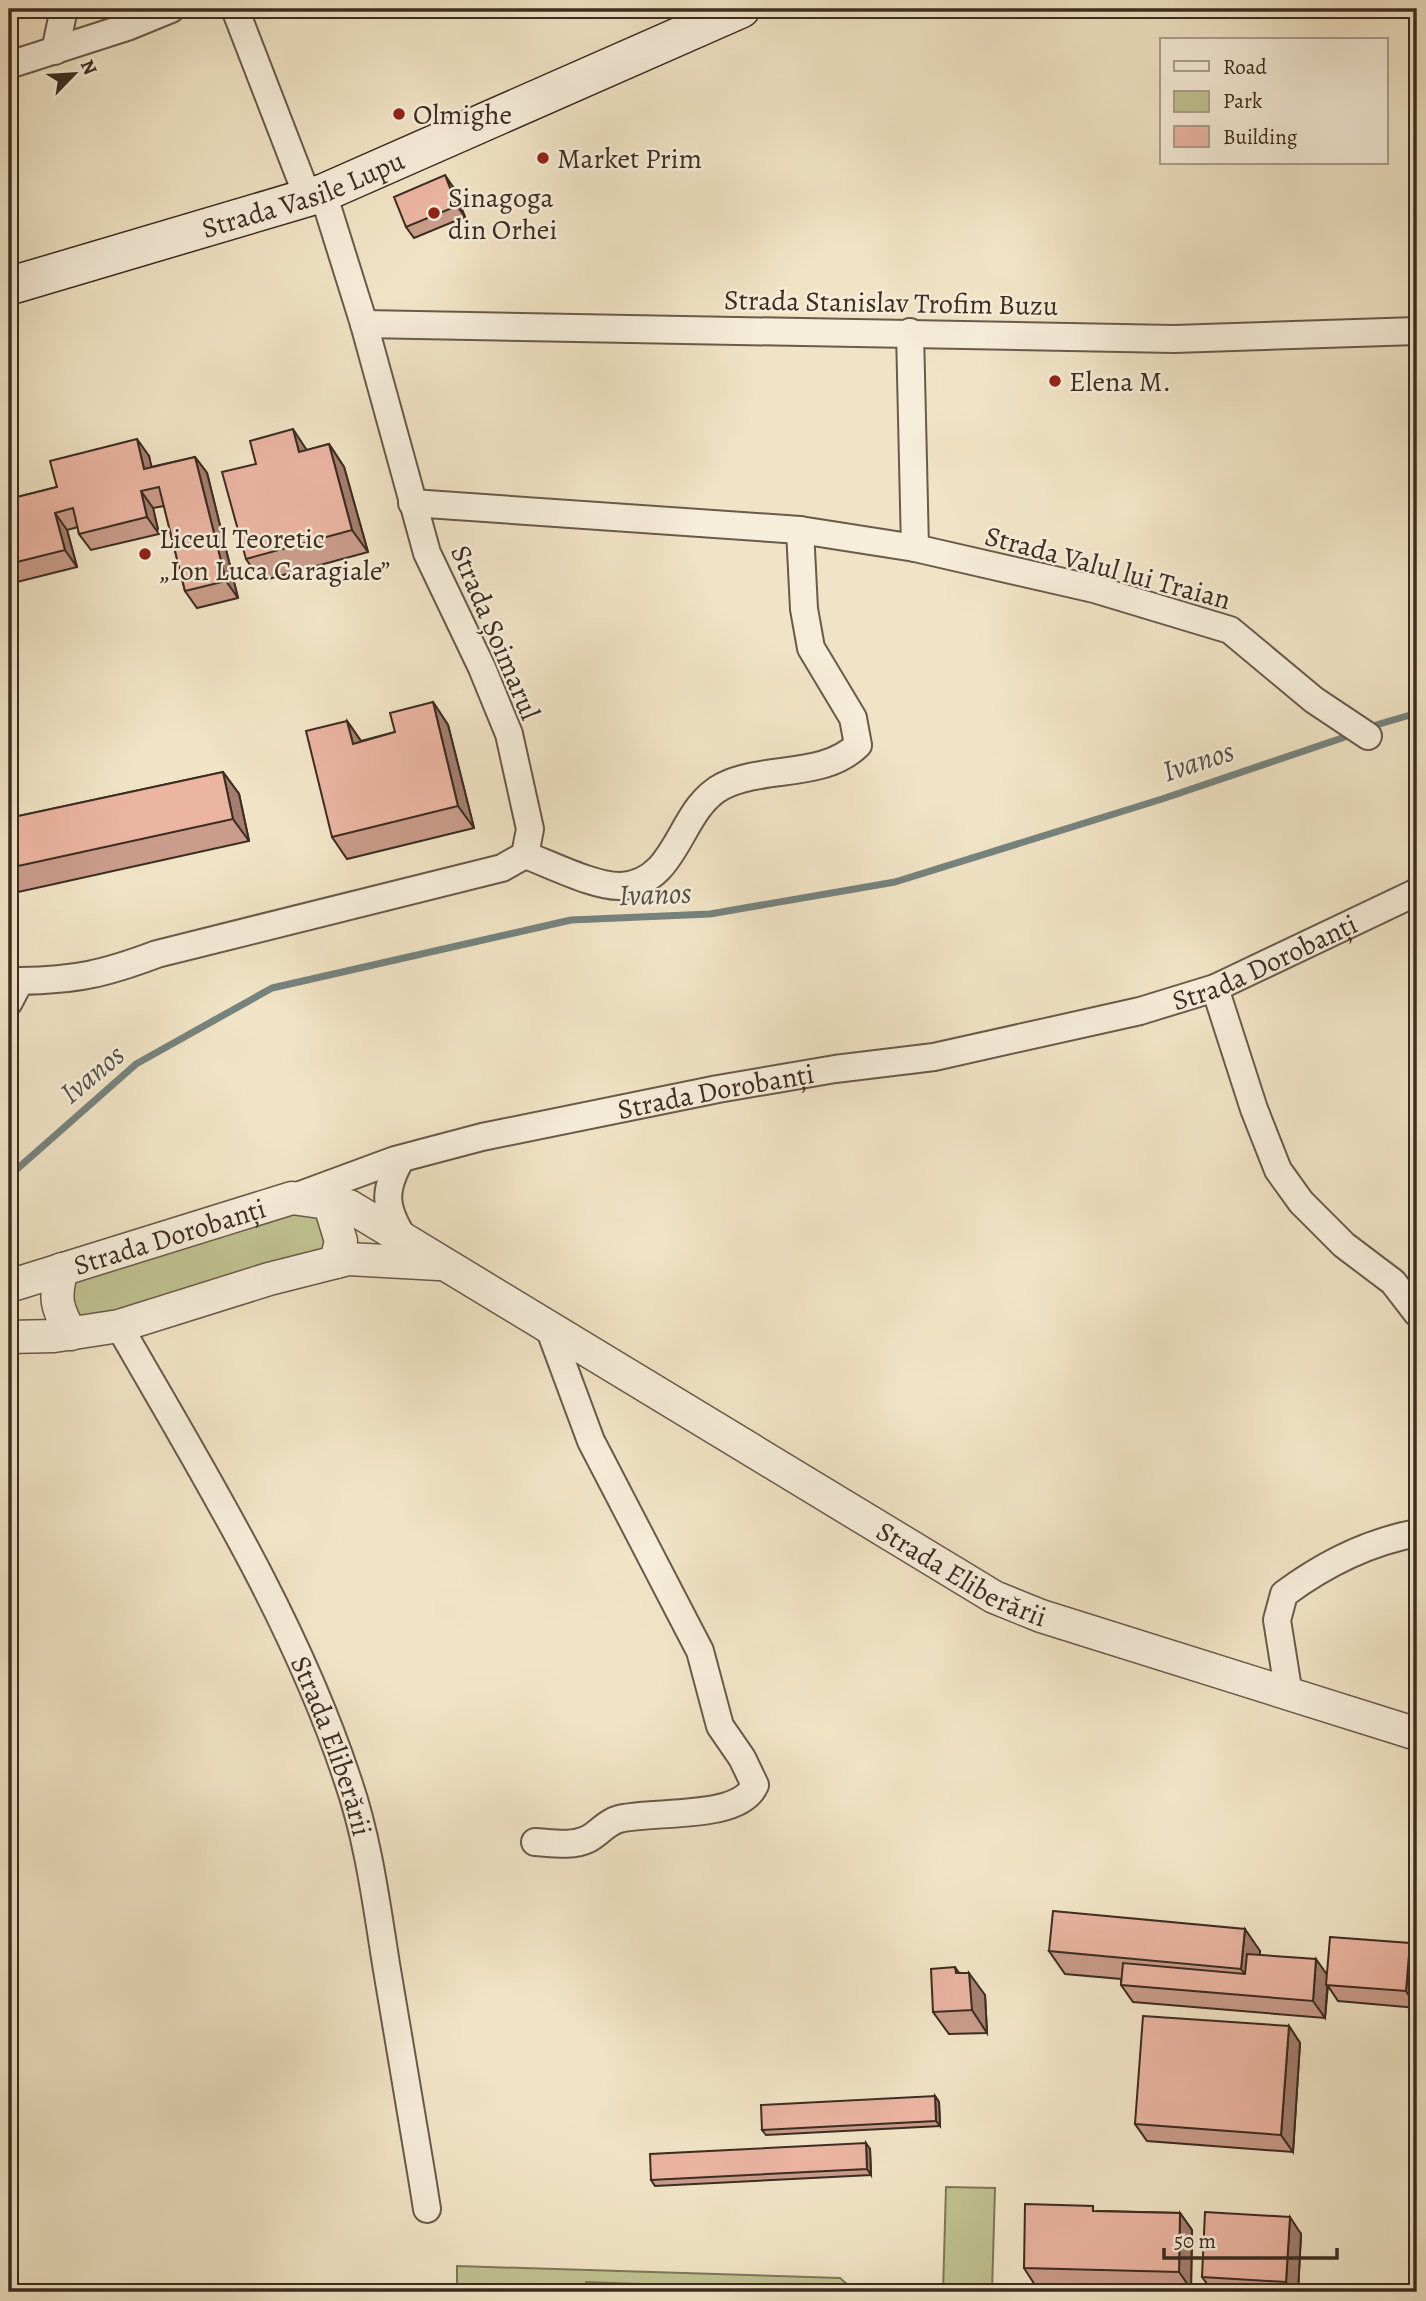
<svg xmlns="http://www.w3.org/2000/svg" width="1426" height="2301" font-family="Alegreya,serif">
	<rect width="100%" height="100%" fill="#f1e4c6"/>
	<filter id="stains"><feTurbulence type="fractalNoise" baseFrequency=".00286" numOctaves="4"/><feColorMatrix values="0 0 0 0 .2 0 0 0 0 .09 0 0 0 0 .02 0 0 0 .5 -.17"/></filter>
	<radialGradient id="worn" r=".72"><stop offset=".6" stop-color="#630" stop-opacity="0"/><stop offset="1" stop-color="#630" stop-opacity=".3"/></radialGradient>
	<path fill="#c0c291" stroke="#7e7759" stroke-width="2" d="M 306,1208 L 315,1210 L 329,1243 L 320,1254 L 92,1322 L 76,1317 L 66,1289 L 72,1276 Z
		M 946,2187 L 995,2188 L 992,2292 L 943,2292 Z
		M 457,2266 L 840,2278 L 856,2292 L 586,2282 L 587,2292 L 457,2292 Z"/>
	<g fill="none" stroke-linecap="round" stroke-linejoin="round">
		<path stroke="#76837e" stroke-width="7" d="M 1376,725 L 1417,713
			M 9,1176 L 136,1064 L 272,988 L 571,920 L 710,914 L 895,882 L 1162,799 L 1348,736"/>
		<g stroke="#695a4a" stroke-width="30">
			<g id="minor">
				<path d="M 235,9 L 308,198"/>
				<path d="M 55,51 L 64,9"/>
				<path d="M 9,65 L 127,27 L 171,9"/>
				<path d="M 364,324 L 1174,339 L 1417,331"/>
				<path d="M 910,332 L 915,548"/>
				<path d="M 412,503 L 800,530 L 915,548 L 1094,589 L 1230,630 L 1314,700 L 1368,736"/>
				<path d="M 525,855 C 550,864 595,887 621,886 C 679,883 678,809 723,786 C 765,765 823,779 858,745 L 853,718 L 811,648 L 804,609 L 800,530"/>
				<path d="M 1215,988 L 1254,1109 L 1278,1170 L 1301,1202 L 1344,1245 L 1393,1282 L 1417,1313"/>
				<path d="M 9,1002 L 20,981 C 76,980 104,974 157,954 L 502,868 L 525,855 L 530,829 L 509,734 L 482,668 L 427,553 L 364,324 L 323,193"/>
				<path d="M 401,1159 C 383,1191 384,1207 404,1239"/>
				<path id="s1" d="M 292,1198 L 395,1160 L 482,1137 L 718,1089 L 835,1069 L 934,1057 L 1140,1011 L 1215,988 L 1417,892"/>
				<path id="s2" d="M 119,1326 C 202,1471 294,1618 347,1778 C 368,1838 376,1901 386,1964 C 400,2045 414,2127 427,2209"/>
				<path d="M 1289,1695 L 1277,1620 L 1284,1594 C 1323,1565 1369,1542 1417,1533"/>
				<path d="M 535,1842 C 552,1843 572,1847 588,1839 C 600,1833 605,1823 619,1819 C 653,1810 739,1821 755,1785 L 742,1758 L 720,1726 L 700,1651 L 591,1441 L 548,1325"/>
			</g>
		</g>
		<g stroke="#695a4a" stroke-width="35">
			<g id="tertiary">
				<path d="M 329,1202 L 341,1241 L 336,1262"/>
				<path d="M 62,1269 C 54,1298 56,1307 71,1334"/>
				<path id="s3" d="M 9,1286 L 292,1198 L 349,1206 L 994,1597 L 1041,1616 L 1417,1734"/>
				<path d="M 9,1337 L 54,1336 L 119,1326 L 269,1279 L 348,1259 L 439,1264"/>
			</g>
		</g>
		<g stroke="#3c2c21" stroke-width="40">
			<g id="secondary">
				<path id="s4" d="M 9,286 L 323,193 L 741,9"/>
			</g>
		</g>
		<use href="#minor" stroke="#f6edda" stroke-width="26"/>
		<use href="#tertiary" stroke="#f6edda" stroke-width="32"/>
		<use href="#secondary" stroke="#f6edda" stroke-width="37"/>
	</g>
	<path fill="#ca9c8b" stroke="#3c2c21" stroke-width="2" d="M 453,187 L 465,217 L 414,238 L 406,227 Z
		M 9,217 L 14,232 L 9,233 Z
		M 329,444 L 344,467 L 368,552 L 261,581 L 246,559 L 307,450 Z
		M 149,456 L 151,467 L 195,457 L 207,473 L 238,598 L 197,608 L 185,591 L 164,506 L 153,508 L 159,534 L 91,550 L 79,534 L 78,527 L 67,530 L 77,567 L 9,584 L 9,499 L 57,487 Z
		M 433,702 L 448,725 L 474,828 L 347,859 L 332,837 L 347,721 L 361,741 L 395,732 Z
		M 223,772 L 239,794 L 249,841 L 9,894 L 9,818 Z
		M 9,896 L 15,926 L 9,928 Z
		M 1410,1943 L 1417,1954 L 1417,2008 L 1338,2001 L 1328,1986 L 1325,2018 L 1133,2002 L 1121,1985 L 1121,1979 L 1065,1974 L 1049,1951 L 1260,1951 L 1260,1955 L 1327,1975 Z
		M 960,1973 L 985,1995 L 987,2033 L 949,2034 L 933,2012 Z
		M 1289,2026 L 1300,2043 L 1293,2152 L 1147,2141 L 1135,2124 Z
		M 935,2096 L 939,2102 L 940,2126 L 766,2135 L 762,2130 Z
		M 870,2149 L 871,2175 L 655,2186 L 651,2180 Z
		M 1097,2211 L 1180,2213 L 1192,2230 L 1191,2289 L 1035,2285 L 1024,2268 Z
		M 1301,2234 L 1298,2292 L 1213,2292 L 1202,2277 Z"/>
	<path fill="#a47f71" stroke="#3c2c21" stroke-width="2" d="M 445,175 L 453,187 L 465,217 L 457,206 Z
		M 9,217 L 14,232 L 9,225 Z
		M 293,429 L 308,452 L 299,452 Z
		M 137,439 L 149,456 L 156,486 L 144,469 Z
		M 329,444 L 344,467 L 368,552 L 352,530 Z
		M 195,457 L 207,473 L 238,598 L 226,581 Z
		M 141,491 L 153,508 L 159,534 L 147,517 Z
		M 55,513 L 67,530 L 77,567 L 65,550 Z
		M 433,702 L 448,725 L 474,828 L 458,806 Z
		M 347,721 L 363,744 L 353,744 Z
		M 223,772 L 239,794 L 249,841 L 233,819 Z
		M 9,896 L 15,926 L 9,917 Z
		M 1245,1929 L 1260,1951 L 1257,1991 L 1241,1969 Z
		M 1410,1943 L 1417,1954 L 1417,2008 L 1406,1991 Z
		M 1316,1959 L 1328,1976 L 1325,2018 L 1313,2001 Z
		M 955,1967 L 970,1989 L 969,1973 L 985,1995 L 987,2033 L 972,2010 L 956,1973 Z
		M 1289,2026 L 1300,2043 L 1293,2152 L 1281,2135 Z
		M 935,2096 L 939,2102 L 940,2126 L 936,2121 Z
		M 866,2143 L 870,2149 L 871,2175 L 867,2169 Z
		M 1180,2213 L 1192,2230 L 1191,2289 L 1179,2272 Z
		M 1290,2217 L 1301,2234 L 1298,2292 L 1293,2292 L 1286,2282 Z"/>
	<path fill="#ebb5a2" stroke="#3c2c21" stroke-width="2" d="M 445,175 L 457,206 L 406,227 L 394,197 Z
		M 293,429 L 299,452 L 329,444 L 352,530 L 246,559 L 222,472 L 256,464 L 250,441 Z
		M 137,439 L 144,469 L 195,457 L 226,581 L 185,591 L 159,487 L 141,491 L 147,517 L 79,534 L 73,508 L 55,513 L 65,550 L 9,564 L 9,499 L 57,487 L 50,461 Z
		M 433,702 L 458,806 L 332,837 L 306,731 L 347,721 L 353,744 L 395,732 L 390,713 Z
		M 223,772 L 233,819 L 9,868 L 9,818 Z
		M 1053,1911 L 1245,1929 L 1241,1969 L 1049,1951 Z
		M 1330,1937 L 1410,1943 L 1406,1991 L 1326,1985 Z
		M 1247,1954 L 1316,1959 L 1313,2001 L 1121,1985 L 1123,1963 L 1245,1974 Z
		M 955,1967 L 956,1973 L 969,1973 L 972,2010 L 933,2012 L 931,1969 Z
		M 1143,2016 L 1289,2026 L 1281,2135 L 1135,2124 Z
		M 935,2096 L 936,2121 L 762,2130 L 761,2105 Z
		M 866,2143 L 867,2169 L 651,2180 L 650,2154 Z
		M 1025,2204 L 1093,2206 L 1093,2211 L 1180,2213 L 1179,2272 L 1024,2268 Z
		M 1205,2212 L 1290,2217 L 1286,2282 L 1202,2277 Z"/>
	<g fill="#8f2418" stroke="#f6edda" stroke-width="2.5">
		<circle cx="399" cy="114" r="7"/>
		<circle cx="543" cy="158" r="7"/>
		<circle cx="434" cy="213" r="7"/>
		<circle cx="1055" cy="381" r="7"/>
		<circle cx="145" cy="554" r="7"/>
	</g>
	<g text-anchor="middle" stroke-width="5" stroke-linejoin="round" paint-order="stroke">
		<g font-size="28" fill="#3c2c21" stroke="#f6edda" text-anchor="start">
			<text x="413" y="124">Olmighe</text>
			<text x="557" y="168">Market Prim</text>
			<text x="448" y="207">Sinagoga<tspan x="448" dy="32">din Orhei</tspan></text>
			<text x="1069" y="391">Elena M.</text>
			<text x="159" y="548">Liceul Teoretic<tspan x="159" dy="32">„Ion Luca Caragiale”</tspan></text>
		</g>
		<g font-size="28" fill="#3c2c21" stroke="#f6edda">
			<text dy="10" stroke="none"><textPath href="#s4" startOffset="308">Strada Vasile Lupu</textPath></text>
			<text transform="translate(891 302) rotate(1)" y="10">Strada Stanislav Trofim Buzu</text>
			<text transform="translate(1108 567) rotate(15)" y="10">Strada Valul lui Traian</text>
			<text transform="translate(496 632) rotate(67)" y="10">Strada Șoimarul</text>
			<text dy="10" stroke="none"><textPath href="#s1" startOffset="1004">Strada Dorobanți</textPath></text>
			<text dy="10" stroke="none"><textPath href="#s1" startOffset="438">Strada Dorobanți</textPath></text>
			<text dy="10" stroke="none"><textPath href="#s3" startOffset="168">Strada Dorobanți</textPath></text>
			<text dy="10" stroke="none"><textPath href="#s3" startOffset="1069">Strada Eliberării</textPath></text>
			<text dy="10" stroke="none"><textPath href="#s2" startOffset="472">Strada Eliberării</textPath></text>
		</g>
		<g font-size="30" font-style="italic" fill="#545048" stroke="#f6edda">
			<text transform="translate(1198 761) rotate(-18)" y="10">Ivanos</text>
			<text transform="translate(655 894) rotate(-2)" y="10">Ivanos</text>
			<text transform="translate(92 1074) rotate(-40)" y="10">Ivanos</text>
		</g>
	</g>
	<rect width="1426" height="2301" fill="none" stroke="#f1e4c6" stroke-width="35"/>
	<rect x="10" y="10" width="1405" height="2280" fill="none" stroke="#3c2c21" stroke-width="3.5"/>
	<rect x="18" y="18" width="1391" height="2266" fill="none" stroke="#3c2c21" stroke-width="2"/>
	<rect x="1160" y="38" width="228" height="126" fill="#f6edda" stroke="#aca090" stroke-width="2"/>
	<rect x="1174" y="61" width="35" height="10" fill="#f6edda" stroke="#aca090" stroke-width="2"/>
	<text x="1223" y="74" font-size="21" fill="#3c2c21">Road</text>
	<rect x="1174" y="91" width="35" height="21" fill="#c0c291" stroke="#aca090" stroke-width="2"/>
	<text x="1223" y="108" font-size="21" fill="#3c2c21">Park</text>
	<rect x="1174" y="126" width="35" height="21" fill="#ebb5a2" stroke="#aca090" stroke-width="2"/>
	<text x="1223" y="144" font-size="21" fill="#3c2c21">Building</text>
	<g transform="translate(74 74) rotate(65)" stroke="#f6edda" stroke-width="5" paint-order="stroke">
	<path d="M0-5L12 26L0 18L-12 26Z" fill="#3c2c21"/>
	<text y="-10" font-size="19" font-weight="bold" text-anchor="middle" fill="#3c2c21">N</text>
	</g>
	<path d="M1164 2248v10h173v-10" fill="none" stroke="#3c2c21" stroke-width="3.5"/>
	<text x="1174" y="2248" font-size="21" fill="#3c2c21" stroke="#f6edda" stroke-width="5" paint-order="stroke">50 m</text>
	<rect width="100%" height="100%" filter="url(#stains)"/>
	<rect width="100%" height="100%" fill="url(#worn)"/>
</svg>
